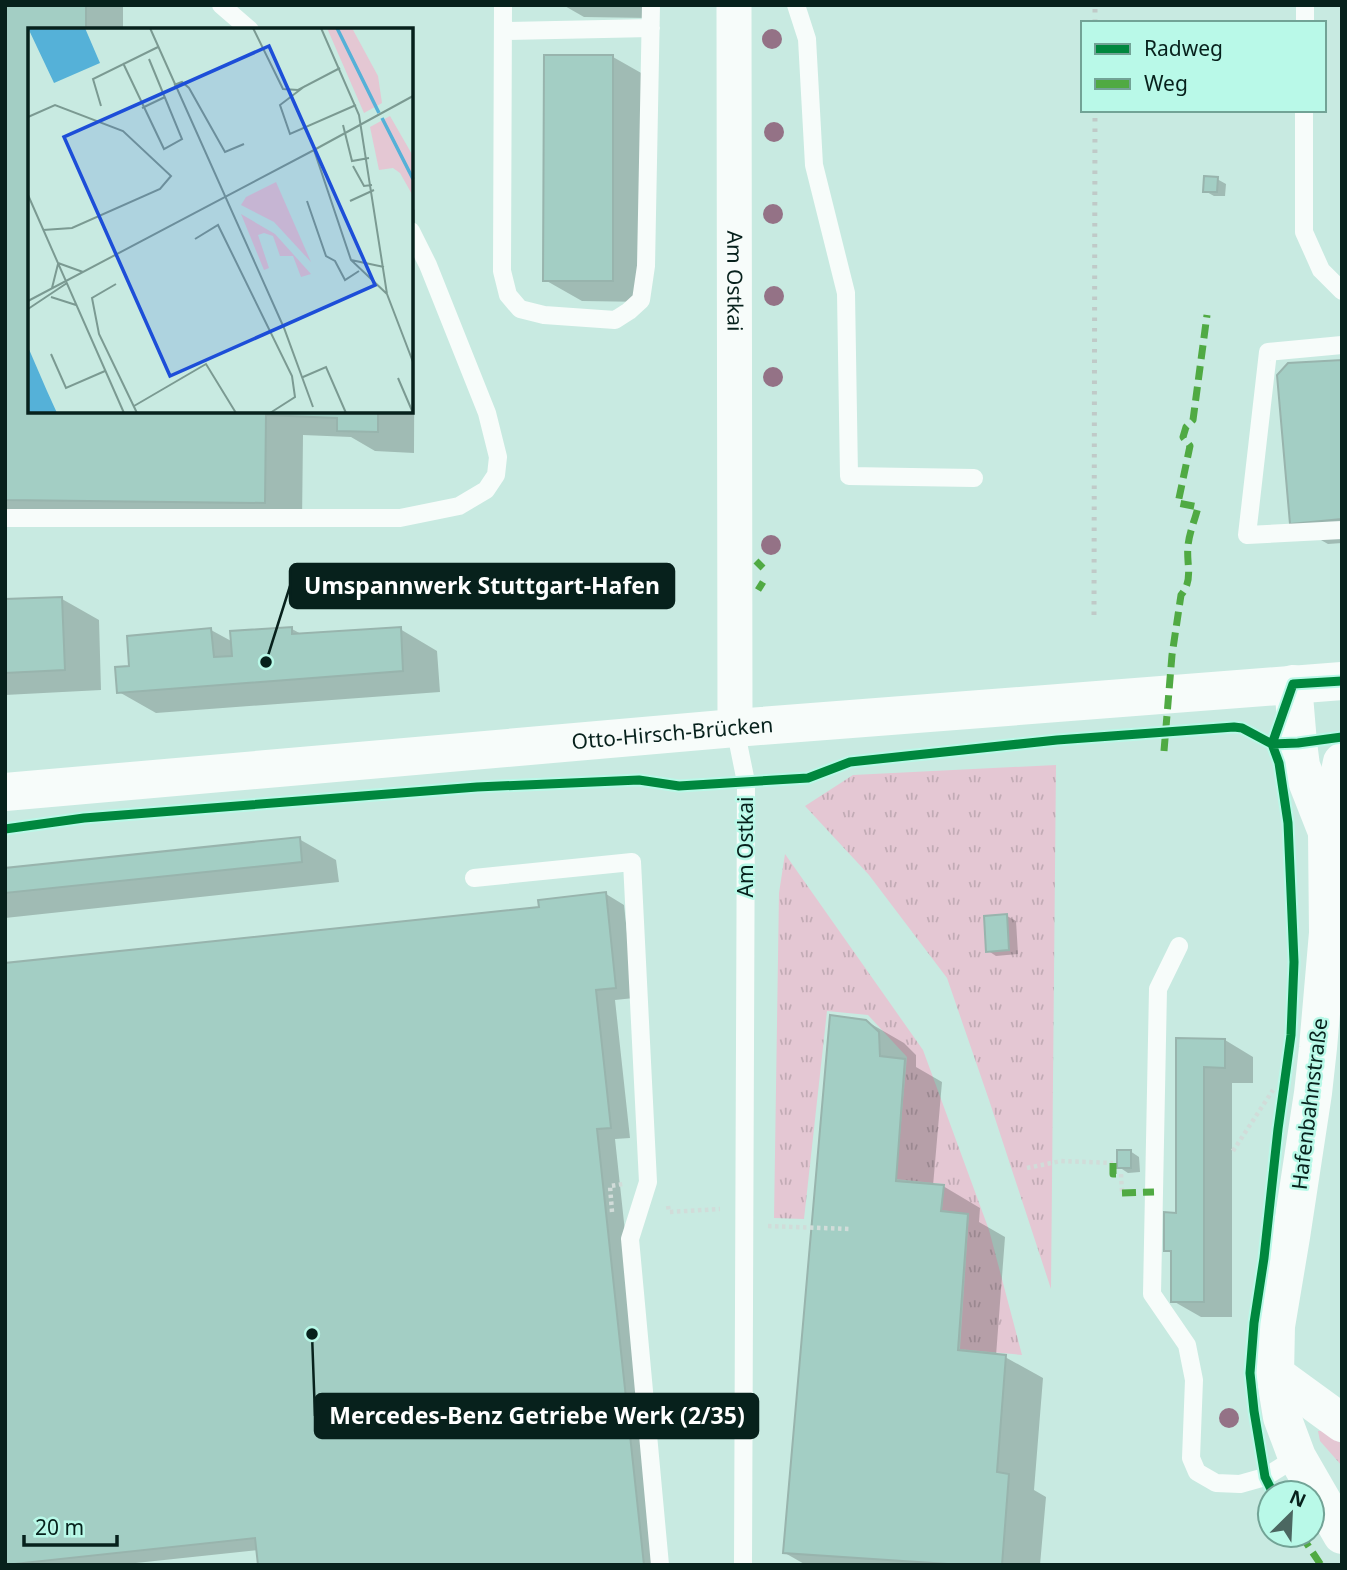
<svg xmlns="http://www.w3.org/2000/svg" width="1347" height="1570" font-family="'Noto Sans',sans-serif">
	<defs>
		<pattern id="grass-tufts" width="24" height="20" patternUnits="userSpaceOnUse" patternTransform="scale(1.75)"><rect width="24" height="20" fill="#e4c7d3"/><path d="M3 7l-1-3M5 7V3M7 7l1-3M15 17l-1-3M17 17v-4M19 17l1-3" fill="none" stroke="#c2abb5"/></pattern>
	</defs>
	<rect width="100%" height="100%" fill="#c8eae1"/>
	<path fill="url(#grass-tufts)" d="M 1056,765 L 1051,1289 L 989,1100 L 947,978 L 869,875 L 805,806 L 853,775 Z
		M 785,854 L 923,1050 L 989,1230 L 1022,1355 L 960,1349 L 969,1214 L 942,1210 L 944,1184 L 896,1179 L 907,1057 L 868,1015 L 827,1011 L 804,1219 L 774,1218 L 779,893 Z
		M 1318,1431 L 1323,1431 L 1342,1444 L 1342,1466 L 1320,1441 Z"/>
	<path fill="#0003" d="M 5,5 L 123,5 L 123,30 L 30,30 L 30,411 L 411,411 L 411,208 L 415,210 L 414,453 L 375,451 L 351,437 L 303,435 L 302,523 L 5,520 Z
		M 563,5 L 650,5 L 650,18 L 584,17 Z
		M 546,56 L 613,57 L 650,78 L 649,302 L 582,301 L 545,280 Z
		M 1217,179 L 1226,184 L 1225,196 L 1214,196 L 1205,191 Z
		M 1342,362 L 1342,543 L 1328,544 L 1291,523 Z
		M 62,599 L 99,620 L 101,690 L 5,695 L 5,601 Z
		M 292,629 L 303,635 L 400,629 L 437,651 L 440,692 L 156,713 L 119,692 L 131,667 L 211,630 L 233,642 Z
		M 299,839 L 336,860 L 339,882 L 5,918 L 5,866 L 10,869 Z
		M 606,894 L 624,905 L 634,998 L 615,1000 L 630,1138 L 615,1139 L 661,1565 L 260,1565 L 258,1550 L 117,1565 L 5,1565 L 541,908 Z
		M 1007,916 L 1016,921 L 1018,954 L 996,956 L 987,950 Z
		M 866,1021 L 904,1043 L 916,1055 L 916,1067 L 942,1082 L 933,1186 L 943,1186 L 980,1208 L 979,1222 L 1005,1237 L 996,1356 L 1005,1357 L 1043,1378 L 1034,1490 L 1046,1497 L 1040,1565 L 806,1565 L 785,1553 Z
		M 1178,1040 L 1225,1040 L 1253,1057 L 1253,1083 L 1232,1083 L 1232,1317 L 1201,1317 L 1173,1301 L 1173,1254 L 1166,1250 L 1178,1214 Z
		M 1130,1151 L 1139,1157 L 1140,1172 L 1128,1173 L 1119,1167 Z"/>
	<path fill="#a3cec4" stroke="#98b4ad" stroke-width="2" d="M 5,5 L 86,5 L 86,30 L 30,30 L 30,411 L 378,411 L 378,432 L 337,431 L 337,418 L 266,415 L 265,503 L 5,500 Z
		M 544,55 L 613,55 L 613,281 L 543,281 Z
		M 1204,176 L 1218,177 L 1217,192 L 1203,192 Z
		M 1342,360 L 1342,519 L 1290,524 L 1277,375 L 1288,363 Z
		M 62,597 L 65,670 L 5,673 L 5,599 Z
		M 292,627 L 292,634 L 401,627 L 403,671 L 117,693 L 115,667 L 129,666 L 127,636 L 211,628 L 214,657 L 232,656 L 230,631 Z
		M 300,837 L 302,862 L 5,893 L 5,868 Z
		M 606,892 L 616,988 L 596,990 L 611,1128 L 597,1129 L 644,1565 L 258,1565 L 255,1538 L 5,1565 L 5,963 L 539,907 L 538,900 Z
		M 1007,914 L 1009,950 L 986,952 L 984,916 Z
		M 830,1015 L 866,1020 L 879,1032 L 880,1056 L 905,1059 L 896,1181 L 944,1185 L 941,1211 L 968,1214 L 958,1350 L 1006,1355 L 997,1472 L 1009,1474 L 1002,1565 L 963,1565 L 783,1553 Z
		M 1176,1038 L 1225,1039 L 1225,1068 L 1204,1067 L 1204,1302 L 1171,1302 L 1171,1251 L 1164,1251 L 1164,1212 L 1176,1213 Z
		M 1117,1150 L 1131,1150 L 1131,1168 L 1117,1168 Z"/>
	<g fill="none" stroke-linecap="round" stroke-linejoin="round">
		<path stroke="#d1dcd9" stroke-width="4.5" stroke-dasharray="3.5 3.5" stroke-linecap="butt" d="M 1233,1151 L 1273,1090
			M 1027,1168 L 1061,1161 L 1113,1163
			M 1121,1174 L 1122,1193
			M 668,1206 L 669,1212 L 720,1209
			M 612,1212 L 610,1186 L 623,1184
			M 768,1226 L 850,1229"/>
		<path stroke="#f7fcfa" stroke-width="18" d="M 221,5 L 250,30
			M 503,5 L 502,271 L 508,295 L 520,309 L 544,315 L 615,320 L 629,311 L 641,300 L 646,266 L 651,5
			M 796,5 L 807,39 L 814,165 L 846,293 L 849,476 L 974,478
			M 1305,23 L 1305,5
			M 503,31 L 651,28
			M 1304,110 L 1304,232 L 1321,270 L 1342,291
			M 1342,345 L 1268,352 L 1247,535 L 1342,530
			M 5,518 L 400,518 L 459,506 L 486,490 L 496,475 L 498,457 L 487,413 L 428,265 L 411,231
			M 735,728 L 746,782 L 743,1565
			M 474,878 L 632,862 L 648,1182 L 630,1239 L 660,1565
			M 1179,946 L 1158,989 L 1152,1294 L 1187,1345 L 1194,1380 L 1191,1458 L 1197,1472 L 1216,1483 L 1240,1484 L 1265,1477 L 1297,1457"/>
		<path stroke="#f7fcfa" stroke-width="35" id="s1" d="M 734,5 L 735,728"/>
		<g stroke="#f7fcfa" stroke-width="38">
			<path d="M 1293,684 L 1298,743 L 1301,766 L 1327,832"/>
			<path d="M 1342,762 L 1327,832 L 1328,933 L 1318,1048 L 1313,1093 L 1291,1237 L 1276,1326 L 1275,1374 L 1282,1417 L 1297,1457 L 1342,1535"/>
			<path id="s2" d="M 5,792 L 735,728 L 1342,681"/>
			<path d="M 1275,1374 L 1342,1423"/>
		</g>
		<path stroke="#c0cac8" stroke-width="5" stroke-dasharray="3.5 7" stroke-linecap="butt" d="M 1095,23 L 1095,5
			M 1094,615 L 1095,110"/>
		<path stroke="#50aa43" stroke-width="7" stroke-dasharray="14 7" stroke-linecap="butt" d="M 756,561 L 763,568
			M 758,590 L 763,582
			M 1164,751 L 1172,655 L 1181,595 C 1194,580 1186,564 1188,546 C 1189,533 1195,520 1198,507 L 1178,503 L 1190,446 L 1183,437 L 1186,427 L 1193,420 L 1207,315
			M 1113,1163 L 1113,1174 L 1121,1174
			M 1122,1193 L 1154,1192
			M 1301,1535 L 1321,1565"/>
		<g stroke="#b9f9e8" stroke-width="13">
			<path id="cycleway" d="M 1272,744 L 1279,763 L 1288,823 L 1294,962 L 1291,1035 L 1278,1129 L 1264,1258 L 1254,1323 L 1250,1373 L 1254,1411 L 1265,1477 L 1273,1493
				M 1272,744 L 1293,684 L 1342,681
				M 5,829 L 84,818 L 477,787 L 639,780 L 679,786 L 808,778 L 850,762 L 1057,740 L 1234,727 L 1242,728 L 1272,744 L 1298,743 L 1342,737"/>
		</g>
		<use href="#cycleway" stroke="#00873e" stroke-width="9"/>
	</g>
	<g fill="#947286">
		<circle cx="772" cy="39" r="10"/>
		<circle cx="774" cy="132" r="10"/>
		<circle cx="773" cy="214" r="10"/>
		<circle cx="774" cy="296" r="10"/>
		<circle cx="773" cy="377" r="10"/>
		<circle cx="771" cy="545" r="10"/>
		<circle cx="1229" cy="1418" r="10"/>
	</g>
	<g text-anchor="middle" stroke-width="5" stroke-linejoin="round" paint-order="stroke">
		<g font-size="21" fill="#07211c" stroke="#b9f9e8">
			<text dy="7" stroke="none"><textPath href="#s1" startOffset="276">Am Ostkai</textPath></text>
			<text dy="7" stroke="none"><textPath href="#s2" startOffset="670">Otto-Hirsch-Brücken</textPath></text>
			<text transform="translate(746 847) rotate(-90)" y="7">Am Ostkai</text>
			<text transform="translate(1310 1104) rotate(-83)" y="7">Hafenbahnstraße</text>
		</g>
	</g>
	<g transform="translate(28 28)">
		<rect width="385" height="385" fill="#c8eae1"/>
		<path d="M 248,154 L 283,234 L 246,194 L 213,177 L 218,169 ZM 213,186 L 247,206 L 283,246 L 273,249 L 265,228 L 252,228 L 245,208 L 236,205 L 230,207 L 241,240 L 236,242 Z" fill="#e4c7d3"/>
		<path d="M 299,0 L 324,0 L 350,48 L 354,75 L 336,85 ZM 362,88 L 385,128 L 385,168 L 372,145 L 365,140 L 351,142 L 342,99 Z" fill="#e4c7d3"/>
		<path d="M 0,0 L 57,0 L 72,35 L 26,55 ZM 0,319 L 19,363 L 29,385 L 0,385 Z" fill="#55b1d8"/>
		<path fill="none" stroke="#55b1d8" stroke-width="3.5" d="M 309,0 L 351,85M 354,90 L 385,151"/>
		<path fill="none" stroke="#7b9a92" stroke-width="2" d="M 122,0 L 256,300 L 285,379M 225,0 L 255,61 L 270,62 L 312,40M 293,0 L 331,87 L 359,266 L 385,334M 95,35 L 136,121 L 154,111 L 121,31M 146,57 L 154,54 L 161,60 L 197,124 L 216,116M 277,58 L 252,77 L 262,106 L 328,77M 73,78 L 65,51 L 130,19M 114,80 L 137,69M 0,89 L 27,77 L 95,103 L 143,148 L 132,161 L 44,200 L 15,202M 315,97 L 324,133 L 341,130M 286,122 L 385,68M 325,138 L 336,158 L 344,157M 0,167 L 96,385M 279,173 L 298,228 L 307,233 L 317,252 L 331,243M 322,173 L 346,162M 167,211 L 190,197 L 264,348 L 267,369 L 242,385M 323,232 L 356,239M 30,235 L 55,244M 88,256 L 64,270 L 71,306 L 109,385M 24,260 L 30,236M 23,269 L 48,277M 0,273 L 286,122 L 323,232 L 359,266M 0,281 L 39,255M 23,326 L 38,360 L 77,343M 275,349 L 298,339 L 318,385M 370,350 L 385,385M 106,378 L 178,336 L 208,385"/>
		<path fill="#1d4ed8" fill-opacity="0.15" stroke="#1d4ed8" stroke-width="3.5" d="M 241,18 L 347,257 L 142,348 L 36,109 Z"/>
		<rect width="385" height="385" fill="none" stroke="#07211c" stroke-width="3.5"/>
	</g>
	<path fill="none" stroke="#07211c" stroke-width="2.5" d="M266 662L290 586M312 1334L315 1416"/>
	<g fill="#07211c" stroke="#b9f9e8" stroke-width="2.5">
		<circle cx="266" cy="662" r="7"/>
		<circle cx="312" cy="1334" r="7"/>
	</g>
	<g fill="#07211c" stroke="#07211c" stroke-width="2.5">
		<rect x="290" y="564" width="384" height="44" rx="7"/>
		<rect x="315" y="1394" width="443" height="44" rx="7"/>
	</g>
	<g font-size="23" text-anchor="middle" font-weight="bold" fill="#fff">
		<text x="482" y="594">Umspannwerk Stuttgart-Hafen</text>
		<text x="537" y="1424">Mercedes-Benz Getriebe Werk (2/35)</text>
	</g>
	<rect width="1347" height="1570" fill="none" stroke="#07211c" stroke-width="14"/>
	<rect x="1081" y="21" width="245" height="91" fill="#b9f9e8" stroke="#72a396" stroke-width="2"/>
	<rect x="1095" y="44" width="35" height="10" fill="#00873e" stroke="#72a396" stroke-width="2"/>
	<text x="1144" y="56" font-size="21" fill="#07211c">Radweg</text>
	<rect x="1095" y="79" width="35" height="10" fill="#50aa43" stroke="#72a396" stroke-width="2"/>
	<text x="1144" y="91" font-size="21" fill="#07211c">Weg</text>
	<g transform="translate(1291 1514) rotate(24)"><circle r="33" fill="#b9f9e8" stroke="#72a396" stroke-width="2"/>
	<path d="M0-5L12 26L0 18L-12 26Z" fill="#4b6761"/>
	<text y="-10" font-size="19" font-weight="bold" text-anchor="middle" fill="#07211c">N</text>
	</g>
	<path d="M24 1535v10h93v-10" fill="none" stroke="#07211c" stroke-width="3.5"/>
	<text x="35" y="1535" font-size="21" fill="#07211c" stroke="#b9f9e8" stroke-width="5" paint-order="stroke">20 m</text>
</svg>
